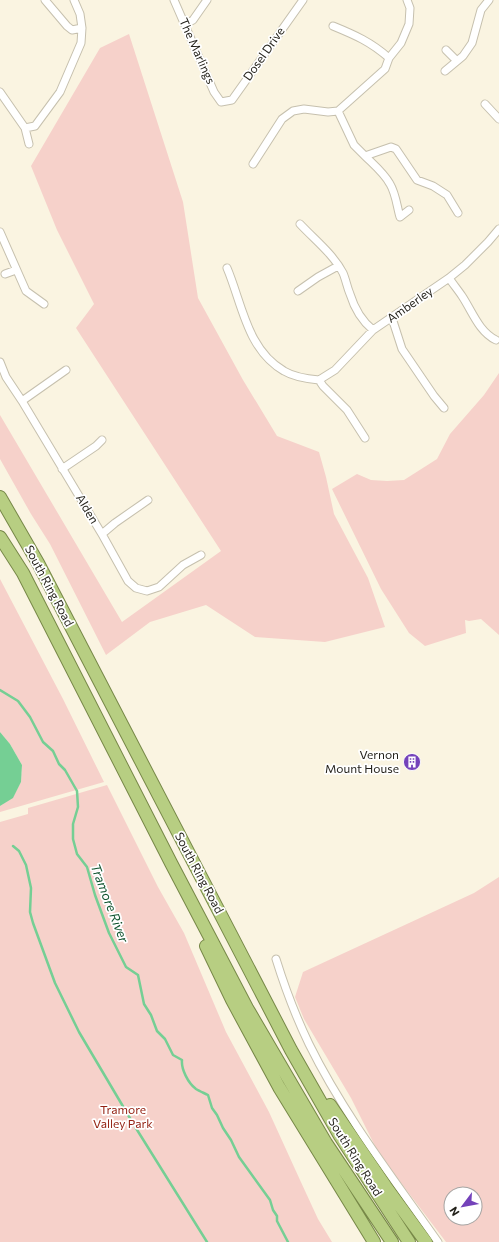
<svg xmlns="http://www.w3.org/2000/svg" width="499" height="1242" font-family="Commissioner,sans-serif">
	<rect width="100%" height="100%" fill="#faf4e1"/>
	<path fill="#f6d1ca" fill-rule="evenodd" d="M 129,34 L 183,202 L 198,298 L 243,380 L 277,436 L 319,452 L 326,477 L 334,514 L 368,578 L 385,627 L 325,642 L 255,637 L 206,605 L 150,622 L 106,655 L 50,544 L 31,514 L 0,459 L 0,415 L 122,622 L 221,551 L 76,328 L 94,304 L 57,230 L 31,166 L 100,48 Z
		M 499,373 L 499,635 L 481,619 L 469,621 L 465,620 L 466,633 L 425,646 L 409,633 L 381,589 L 332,489 L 357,474 L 371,480 L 387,481 L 404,480 L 437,459 L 450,434 L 484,395 Z
		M 0,579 L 63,699 L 104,782 L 0,812 L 0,806 L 13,797 L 21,782 L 22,765 L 10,744 L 0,732 Z
		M 107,785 L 158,887 L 184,933 L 226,1032 L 269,1112 L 300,1180 L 318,1219 L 332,1242 L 0,1242 L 0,822 L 28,814 L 28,808 Z
		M 499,877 L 499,1242 L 446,1242 L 379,1154 L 351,1098 L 304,1019 L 295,997 L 303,972 L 474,893 ZM 451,1194 L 475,1194 L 475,1218 L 451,1218 Z"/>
	<path fill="#75cf94" d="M 0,732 L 10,744 L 22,765 L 21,782 L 13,798 L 0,806 Z"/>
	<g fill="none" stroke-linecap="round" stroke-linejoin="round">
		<path stroke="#75cf94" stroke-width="2.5" d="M 0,690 L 18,701 L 30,717 L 43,742 L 53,751 L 59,764 L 65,770 L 77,791 L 78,807 L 73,824 L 73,839 L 77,854 L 87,867 L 95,895 L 109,933 L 126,967 L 138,975 L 144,1004 L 151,1015 L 157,1031 L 165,1039 L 173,1055 L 182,1060 C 181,1069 188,1083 196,1089 C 199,1091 204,1093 208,1095 L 212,1108 L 217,1115 L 223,1128 L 231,1140 L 239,1157 L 270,1200 L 273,1210 L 277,1216 L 277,1221 L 288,1242
			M 13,846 L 19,851 L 26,865 L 31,888 L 30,912 L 33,923 L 55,983 L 79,1032 L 134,1125 L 207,1242"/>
		<g stroke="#c6c0ae" stroke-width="9">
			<path id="minor" d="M 45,0 L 67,26 L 72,30 L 82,28
				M 174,0 L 214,92 L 221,102 L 232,100 L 303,0
				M 185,24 L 193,20 L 207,0
				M 333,26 C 355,35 371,42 389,58
				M 446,50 L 457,61
				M 445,71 L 463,56 L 472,43 L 481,10 L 489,0
				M 0,92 L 25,128 L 35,126 L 60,92 L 81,43 L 82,28 L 80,14 L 74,0
				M 485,104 L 499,119
				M 338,111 L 354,145 L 365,156 L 391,147 L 396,149 L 417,180 L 433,186 L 447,195 L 458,213
				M 25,128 L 29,144
				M 365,156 C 373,164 384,173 390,184 C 396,194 397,207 400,217 L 409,210
				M 253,164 L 282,119 L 293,111 L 304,109 L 328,112 L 338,111 L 385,69 L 389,58 L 401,43 L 409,24 L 410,8 L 407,0
				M 300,224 C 315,240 333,254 343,273 C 346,280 347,287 350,294 C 354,307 362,321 373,330
				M 0,232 L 26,291 L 44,304
				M 227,268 C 242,303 247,350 284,371 C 294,377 308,379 319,380 L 323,386 L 347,410 L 365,438
				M 5,274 L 16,270
				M 449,278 C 453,284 458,290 462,296 C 472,311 479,332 496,340
				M 298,291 L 318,277 L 338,266
				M 392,318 L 402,349 L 434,396 L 444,408
				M 0,362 L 6,377 L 22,401 L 103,536 L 128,581 L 136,588 L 147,591 L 159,587 L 183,565 L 201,555
				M 319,380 L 335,370 L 373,330 L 449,278 L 465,265 L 488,242 L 499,229
				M 22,401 L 66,370
				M 62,469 L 96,446 L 102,440
				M 102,534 L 115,523 L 148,500
				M 276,959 C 285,988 296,1017 309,1044 C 344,1115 393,1178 438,1242"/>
		</g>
		<g stroke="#778848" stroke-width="14">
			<path id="trunk" d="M 0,497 L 38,563 L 291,1050 L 340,1136 L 409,1242
				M 0,537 L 23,573 L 171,863 L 247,1008 L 326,1143 L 392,1242
				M 206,946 L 232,1000 L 279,1087 L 374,1242
				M 330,1105 L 386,1187 L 426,1242"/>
		</g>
		<use href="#minor" stroke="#fff" stroke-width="7"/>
		<use href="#trunk" stroke="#b7ce82" stroke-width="12"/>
	</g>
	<defs>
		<g id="building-disc" transform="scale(0.9)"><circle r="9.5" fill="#7442ba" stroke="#fff"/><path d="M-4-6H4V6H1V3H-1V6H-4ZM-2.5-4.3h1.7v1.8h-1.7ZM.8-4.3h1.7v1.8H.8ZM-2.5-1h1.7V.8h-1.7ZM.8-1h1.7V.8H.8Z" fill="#fff"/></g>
	</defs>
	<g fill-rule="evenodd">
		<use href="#building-disc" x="412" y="762"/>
	</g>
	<g text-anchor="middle" stroke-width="3.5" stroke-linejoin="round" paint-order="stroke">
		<g font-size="12" fill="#211f18" stroke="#fff">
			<text transform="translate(197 51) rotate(66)" y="4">The Marlings</text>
			<text transform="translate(264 54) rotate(-55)" y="4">Dosel Drive</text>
			<text transform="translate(410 305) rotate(-35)" y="4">Amberley</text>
			<text transform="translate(87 509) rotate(59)" y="4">Alden</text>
			<text transform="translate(49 586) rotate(62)" y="4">South Ring Road</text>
			<text transform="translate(199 873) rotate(62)" y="4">South Ring Road</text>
			<text transform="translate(355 1157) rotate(58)" y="4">South Ring Road</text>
		</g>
		<g font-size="12" fill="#211f18" stroke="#fff" text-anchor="end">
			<text x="399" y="759">Vernon<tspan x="399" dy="14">Mount House</tspan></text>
		</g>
		<g font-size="12" fill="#942213" stroke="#fff">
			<text x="123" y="1114">Tramore<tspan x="123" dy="14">Valley Park</tspan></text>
		</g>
		<g font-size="13" font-style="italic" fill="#125530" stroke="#fff">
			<text transform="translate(110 903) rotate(69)" y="5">Tramore River</text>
		</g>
	</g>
	<g transform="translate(463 1206) rotate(238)"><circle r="19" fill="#ffffff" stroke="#a6a5a3"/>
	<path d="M0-3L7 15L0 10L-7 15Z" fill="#7442ba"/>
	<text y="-6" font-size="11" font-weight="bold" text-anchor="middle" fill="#211f18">N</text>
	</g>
</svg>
